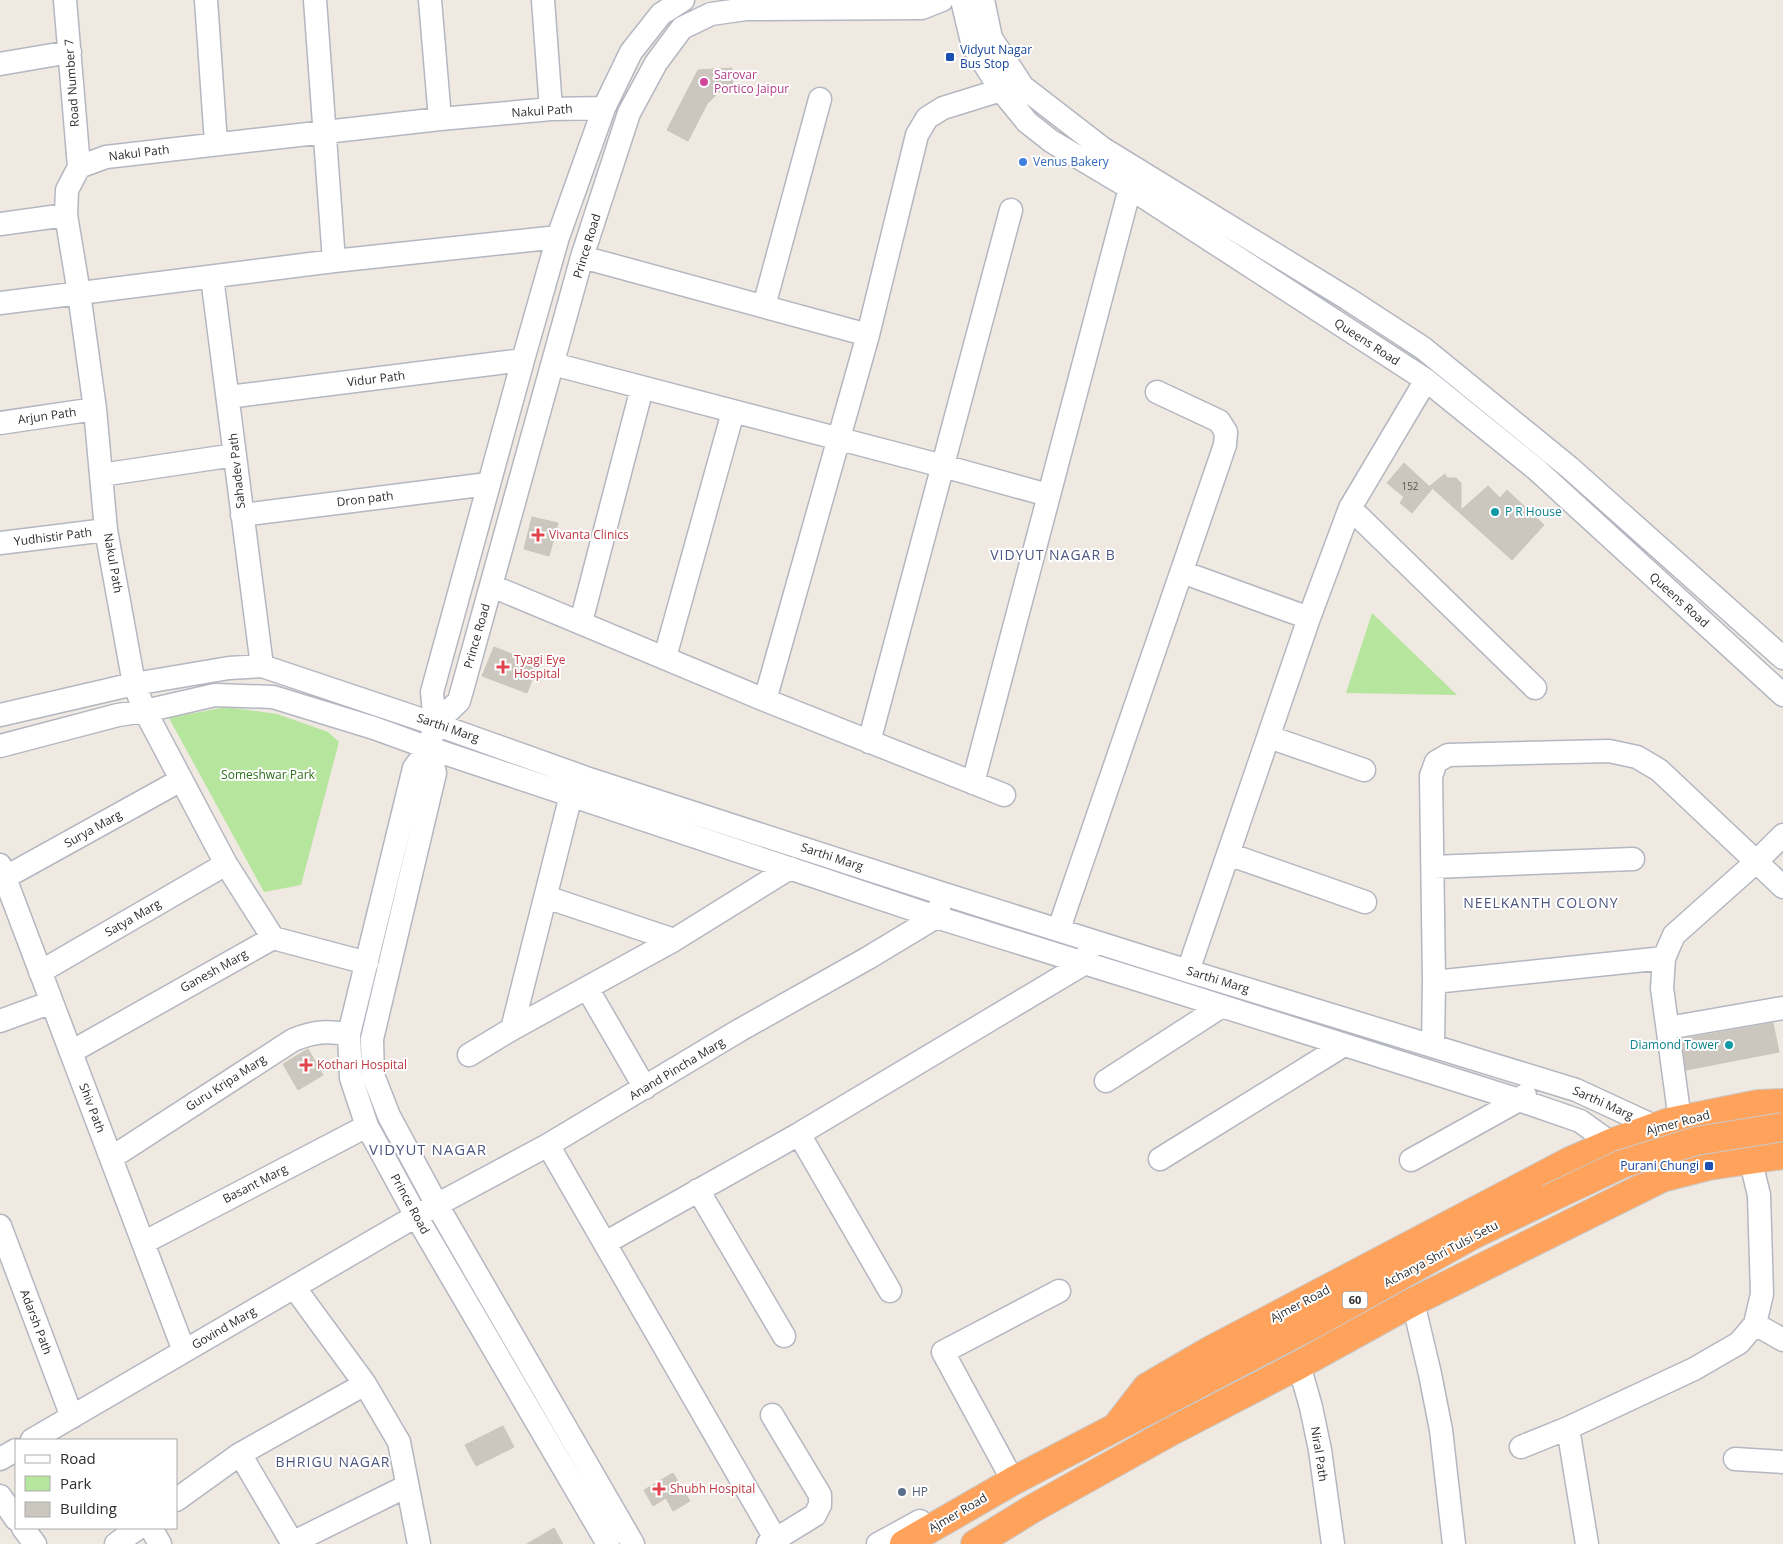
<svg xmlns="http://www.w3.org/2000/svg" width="1783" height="1544" font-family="'Open Sans',sans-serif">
	<rect width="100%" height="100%" fill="#efe9e1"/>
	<path fill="#b6e59e" d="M 1372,613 L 1457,695 L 1346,693 Z
		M 226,707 L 277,714 L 328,732 L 339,742 L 301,885 L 264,892 L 169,718 Z"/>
	<path fill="#cbc7bf" stroke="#cbc5ba" d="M 732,68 L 733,90 L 720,91 L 707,104 L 688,141 L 667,130 L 698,70 Z
		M 1404,463 L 1432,489 L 1412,513 L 1400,503 L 1404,497 L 1387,483 Z
		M 1445,474 L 1447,478 L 1456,478 L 1461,483 L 1461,510 L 1488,486 L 1500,498 L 1507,490 L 1544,525 L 1512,560 L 1430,486 Z
		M 532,517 L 558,523 L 549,556 L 524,549 Z
		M 494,647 L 538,664 L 527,693 L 482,676 Z
		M 1773,1023 L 1779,1052 L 1686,1070 L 1682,1039 Z
		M 308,1049 L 323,1075 L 298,1090 L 283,1064 Z
		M 503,1426 L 514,1447 L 476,1466 L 465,1445 Z
		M 673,1473 L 690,1501 L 673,1511 L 666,1498 L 653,1506 L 644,1490 Z
		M 554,1528 L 563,1544 L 527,1544 Z"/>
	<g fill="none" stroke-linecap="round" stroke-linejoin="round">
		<g stroke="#b4b7c1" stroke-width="25">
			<path id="minor" d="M 65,0 L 79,167
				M 206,0 L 216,143
				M 315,0 L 334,261
				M 430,0 L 440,119
				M 543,0 L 551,109
				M 962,0 L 973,46 L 1001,90 L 1027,122 L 1051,141 L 1130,188 L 1426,380 L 1536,469 L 1783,695
				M 983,0 L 991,38 L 1023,87 L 1102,148 L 1348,299 L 1423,348 L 1570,468 L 1783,658
				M 0,64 L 70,52
				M 0,224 L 66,215
				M 582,257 L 868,335
				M 212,277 L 262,666
				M 0,303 L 334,261 L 558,237
				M 764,306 L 820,99
				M 553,364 L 943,466 L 1048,495
				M 228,397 L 523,360
				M 0,423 L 95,409
				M 101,475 L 235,455
				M 1350,508 L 1535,688
				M 242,515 L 488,484
				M 0,543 L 106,530
				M 1182,572 L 1309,618
				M 492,586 L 765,700 L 1004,795
				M 581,622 L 642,388
				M 665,657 L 733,412
				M 765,700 L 868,335 L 917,135 L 927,118 L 943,108 L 1001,90
				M 0,715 L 134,684 L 229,668 L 262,666 L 435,724 L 592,780 L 944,894 L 1188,971 L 1576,1090 L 1656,1127 L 1666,1134
				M 435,724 L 459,701 L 582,257 L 629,113 L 656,63 L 682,28 L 711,14 L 746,9 L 922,8 L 942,0
				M 1269,737 L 1364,770
				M 869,742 L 1011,210
				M 0,746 L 118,715 L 145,711 L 215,695 L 273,697 L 374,728 L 429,748 L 936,917 L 1155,985 L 1519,1100 L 1580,1121 L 1622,1151
				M 429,748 L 435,773 L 372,1039 L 373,1075 L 389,1116 L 437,1205 L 633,1544
				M 973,783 L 1130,188
				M 1228,854 L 1365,902
				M 0,865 L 184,1351
				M 1433,867 L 1633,859
				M 4,878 L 181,780
				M 546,897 L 674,940
				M 1060,930 L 1063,917 L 1225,445 L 1226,432 L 1219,421 L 1157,392
				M 273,938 L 226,864 L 145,711 L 134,684 L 106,530 L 95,409 L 79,293 L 66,215 L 67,190 L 79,167 L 106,157 L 440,119 L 551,109 L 604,108
				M 1664,958 L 1662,988 L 1680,1120
				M 1188,971 L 1309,618 L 1350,508 L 1426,380
				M 40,972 L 226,864
				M 1434,982 L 1664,958 L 1674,935 L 1756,862 L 1783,835
				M 587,988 L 645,1088
				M 0,1021 L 52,1002
				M 1668,1028 L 1783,1008
				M 512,1029 L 571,795
				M 1433,1046 L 1434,982 L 1431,776 L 1436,762 L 1448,755 L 1609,751 L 1637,757 L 1659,770 L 1783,887
				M 71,1052 L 273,938 L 367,963
				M 469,1055 L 512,1029 L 674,940 L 790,868
				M 1106,1081 L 1222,1006
				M 799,1134 L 890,1291
				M 548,1145 L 776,1540
				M 111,1158 L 293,1040 C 315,1031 326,1031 349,1034
				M 1160,1159 L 1344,1045
				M 1411,1160 L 1519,1100 L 1525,1095
				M 698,1190 L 784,1336
				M 0,1226 L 72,1417
				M 143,1243 L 367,1126
				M 605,1243 L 799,1134 L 1085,963 L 1087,955
				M 294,1287 L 365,1384 L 399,1442 L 419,1544
				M 1413,1302 L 1430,1374 L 1441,1430 L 1454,1544
				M 1755,1324 L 1783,1340
				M 1299,1365 L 1311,1407 L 1320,1450 L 1333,1544
				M 32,1440 L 416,1216 L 548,1145 L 740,1030 L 868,958 L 936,917 L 939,908
				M 1521,1447 L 1568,1428
				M 240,1454 L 293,1544
				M 0,1459 L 16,1450
				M 1735,1459 L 1783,1462
				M 1013,1481 L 943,1352 L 1059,1291
				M 0,1496 L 16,1519
				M 176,1500 L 240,1454 L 365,1384
				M 23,1528 L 35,1544
				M 151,1528 L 160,1544
				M 292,1543 L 407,1486
				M 116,1544 L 138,1528
				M 608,1544 L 416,1216 L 367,1126 L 351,1078 L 349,1034 L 414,768 L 429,748 L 435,724 L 432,692 L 523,360 L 558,237 L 604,108 L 631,52 L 661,14 L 683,0
				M 768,1544 L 815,1515 L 820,1505 L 820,1495 L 772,1415
				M 878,1544 L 920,1521
				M 1587,1544 L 1568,1428 L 1694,1369 L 1739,1343 L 1755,1324 L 1762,1294 L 1759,1195 L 1750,1158"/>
		</g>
		<g stroke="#c9c9c9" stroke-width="30">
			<path id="highway" d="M 1116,1427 L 1147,1387 L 1209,1351 L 1570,1161 L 1611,1143 L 1669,1122 L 1758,1104 L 1783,1103
				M 904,1544 L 1013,1481 L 1319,1321 L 1473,1235 L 1548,1199
				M 975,1544 L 1032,1509 L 1170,1432 L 1299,1365 L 1413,1302 L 1662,1178 L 1709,1166 L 1783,1155"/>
		</g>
		<use href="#minor" stroke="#fff" stroke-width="22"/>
		<use href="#highway" stroke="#ffa35c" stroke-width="28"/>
		<g stroke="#c9c9c9" stroke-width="30" stroke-linecap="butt">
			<path id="highway-bridge" d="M 1548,1199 L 1622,1164 L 1696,1141 L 1783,1127"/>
		</g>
		<use href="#highway-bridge" stroke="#ffa35c" stroke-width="28"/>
	</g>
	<g fill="#1a4fb4" stroke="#fff" stroke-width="2">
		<rect x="945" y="52" width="10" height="10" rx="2.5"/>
		<rect x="1704" y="1161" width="10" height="10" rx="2.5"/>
	</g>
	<circle fill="#d1479c" stroke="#fff" stroke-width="2" cx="704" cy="82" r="5"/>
	<circle fill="#3f7fe0" stroke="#fff" stroke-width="2" cx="1023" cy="162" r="5"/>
	<g fill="#0f9aa8" stroke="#fff" stroke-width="2">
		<circle cx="1495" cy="512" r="5"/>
		<circle cx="1729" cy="1045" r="5"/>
	</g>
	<g fill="#e0444e" stroke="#fff" stroke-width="2">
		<path d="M535.5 527.5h5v5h5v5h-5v5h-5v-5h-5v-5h5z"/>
		<path d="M500.5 659.5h5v5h5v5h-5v5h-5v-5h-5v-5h5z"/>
		<path d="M303.5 1057.5h5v5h5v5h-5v5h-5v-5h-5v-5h5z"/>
		<path d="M656.5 1481.5h5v5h5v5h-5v5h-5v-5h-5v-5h5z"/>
	</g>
	<circle fill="#5c6f8a" stroke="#fff" stroke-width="2" cx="902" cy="1492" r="5"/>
	<g text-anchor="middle" stroke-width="4" stroke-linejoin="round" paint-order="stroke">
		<g font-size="10" fill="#555452">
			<text x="1410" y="490">152</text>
		</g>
		<rect fill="#fff" stroke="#6d6d6d" stroke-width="1" x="1342.5" y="1291.5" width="25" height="17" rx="4"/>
		<g font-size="11" font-weight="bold" fill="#2e2e2e">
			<text x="1355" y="1304">60</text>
		</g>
		<g font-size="12" fill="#164399" stroke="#fff" text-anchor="start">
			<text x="960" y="54">Vidyut Nagar<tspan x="960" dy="14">Bus Stop</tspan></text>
			<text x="1699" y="1170" text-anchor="end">Purani Chungi</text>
		</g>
		<g font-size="12" fill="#b23c85" stroke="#fff" text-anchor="start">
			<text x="714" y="79">Sarovar<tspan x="714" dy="14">Portico Jaipur</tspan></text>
		</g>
		<g font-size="12" fill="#2e2e2e" stroke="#fff">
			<text transform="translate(72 83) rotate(-94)" y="4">Road Number 7</text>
			<text transform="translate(542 111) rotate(-4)" y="4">Nakul Path</text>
			<text transform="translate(139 153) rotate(-7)" y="4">Nakul Path</text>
			<text transform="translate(587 246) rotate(-73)" y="4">Prince Road</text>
			<text transform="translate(1367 342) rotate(33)" y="4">Queens Road</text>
			<text transform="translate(376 379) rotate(-7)" y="4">Vidur Path</text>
			<text transform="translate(47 416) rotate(-8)" y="4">Arjun Path</text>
			<text transform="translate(237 471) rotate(-96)" y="4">Sahadev Path</text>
			<text transform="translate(365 499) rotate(-7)" y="4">Dron path</text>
			<text transform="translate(53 537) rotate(-7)" y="4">Yudhistir Path</text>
			<text transform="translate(113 563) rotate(80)" y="4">Nakul Path</text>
			<text transform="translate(1679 600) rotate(42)" y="4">Queens Road</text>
			<text transform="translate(477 636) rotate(-74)" y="4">Prince Road</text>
			<text transform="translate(448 728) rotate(19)" y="4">Sarthi Marg</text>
			<text transform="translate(93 829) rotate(-29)" y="4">Surya Marg</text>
			<text transform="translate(832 857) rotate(18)" y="4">Sarthi Marg</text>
			<text transform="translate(133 918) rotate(-30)" y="4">Satya Marg</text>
			<text transform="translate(214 971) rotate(-29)" y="4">Ganesh Marg</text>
			<text transform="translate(1218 980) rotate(17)" y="4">Sarthi Marg</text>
			<text transform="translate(677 1069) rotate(-31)" y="4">Anand Pincha Marg</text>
			<text transform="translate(226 1083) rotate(-33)" y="4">Guru Kripa Marg</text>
			<text transform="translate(1603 1103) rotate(24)" y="4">Sarthi Marg</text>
			<text transform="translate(92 1108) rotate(69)" y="4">Shiv Path</text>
			<text transform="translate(1678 1123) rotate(-15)" y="4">Ajmer Road</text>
			<text transform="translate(255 1184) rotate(-27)" y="4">Basant Marg</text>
			<text transform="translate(410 1204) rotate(61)" y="4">Prince Road</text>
			<text transform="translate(1441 1254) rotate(-28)" y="4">Acharya Shri Tulsi Setu</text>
			<text transform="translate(1300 1304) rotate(-28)" y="4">Ajmer Road</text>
			<text transform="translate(36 1322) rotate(69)" y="4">Adarsh Path</text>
			<text transform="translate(224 1328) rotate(-30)" y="4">Govind Marg</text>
			<text transform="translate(1319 1454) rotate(81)" y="4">Niral Path</text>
			<text transform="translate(958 1513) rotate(-30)" y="4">Ajmer Road</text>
		</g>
		<g font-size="12" fill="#366cbe" stroke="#fff" text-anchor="start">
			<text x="1033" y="166">Venus Bakery</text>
		</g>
		<g font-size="12" fill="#0d838f" stroke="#fff" text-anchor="start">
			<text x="1505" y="516">P R House</text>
			<text x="1719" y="1049" text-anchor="end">Diamond Tower</text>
		</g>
		<g font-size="12" fill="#be3a42" stroke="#fff" text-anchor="start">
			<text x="549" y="539">Vivanta Clinics</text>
			<text x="514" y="664">Tyagi Eye<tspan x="514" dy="14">Hospital</tspan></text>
			<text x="317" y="1069">Kothari Hospital</text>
			<text x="670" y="1493">Shubh Hospital</text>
		</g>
		<g font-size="12" fill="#2c6e1b" stroke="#fff">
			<text x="268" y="779">Someshwar Park</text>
		</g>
		<g font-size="12" fill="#4e5e75" stroke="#fff" text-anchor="start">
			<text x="912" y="1496">HP</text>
		</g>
		<g font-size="14" letter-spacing="1" fill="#4d5680" stroke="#fff">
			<text x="1053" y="560">VIDYUT NAGAR B</text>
			<text x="1541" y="908">NEELKANTH COLONY</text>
			<text x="333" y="1467">BHRIGU NAGAR</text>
		</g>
		<g font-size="15" letter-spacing="1" fill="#4d5680" stroke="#fff">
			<text x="428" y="1155">VIDYUT NAGAR</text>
		</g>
	</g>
	<rect x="15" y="1439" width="162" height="90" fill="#ffffff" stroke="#ababab"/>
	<rect x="25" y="1455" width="25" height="8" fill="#ffffff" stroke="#ababab"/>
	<text x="60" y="1464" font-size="15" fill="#2e2e2e">Road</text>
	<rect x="25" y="1476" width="25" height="15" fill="#b6e59e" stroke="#ababab"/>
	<text x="60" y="1489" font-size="15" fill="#2e2e2e">Park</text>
	<rect x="25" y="1502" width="25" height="15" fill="#cbc7bf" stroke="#ababab"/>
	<text x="60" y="1514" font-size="15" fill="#2e2e2e">Building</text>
</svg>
